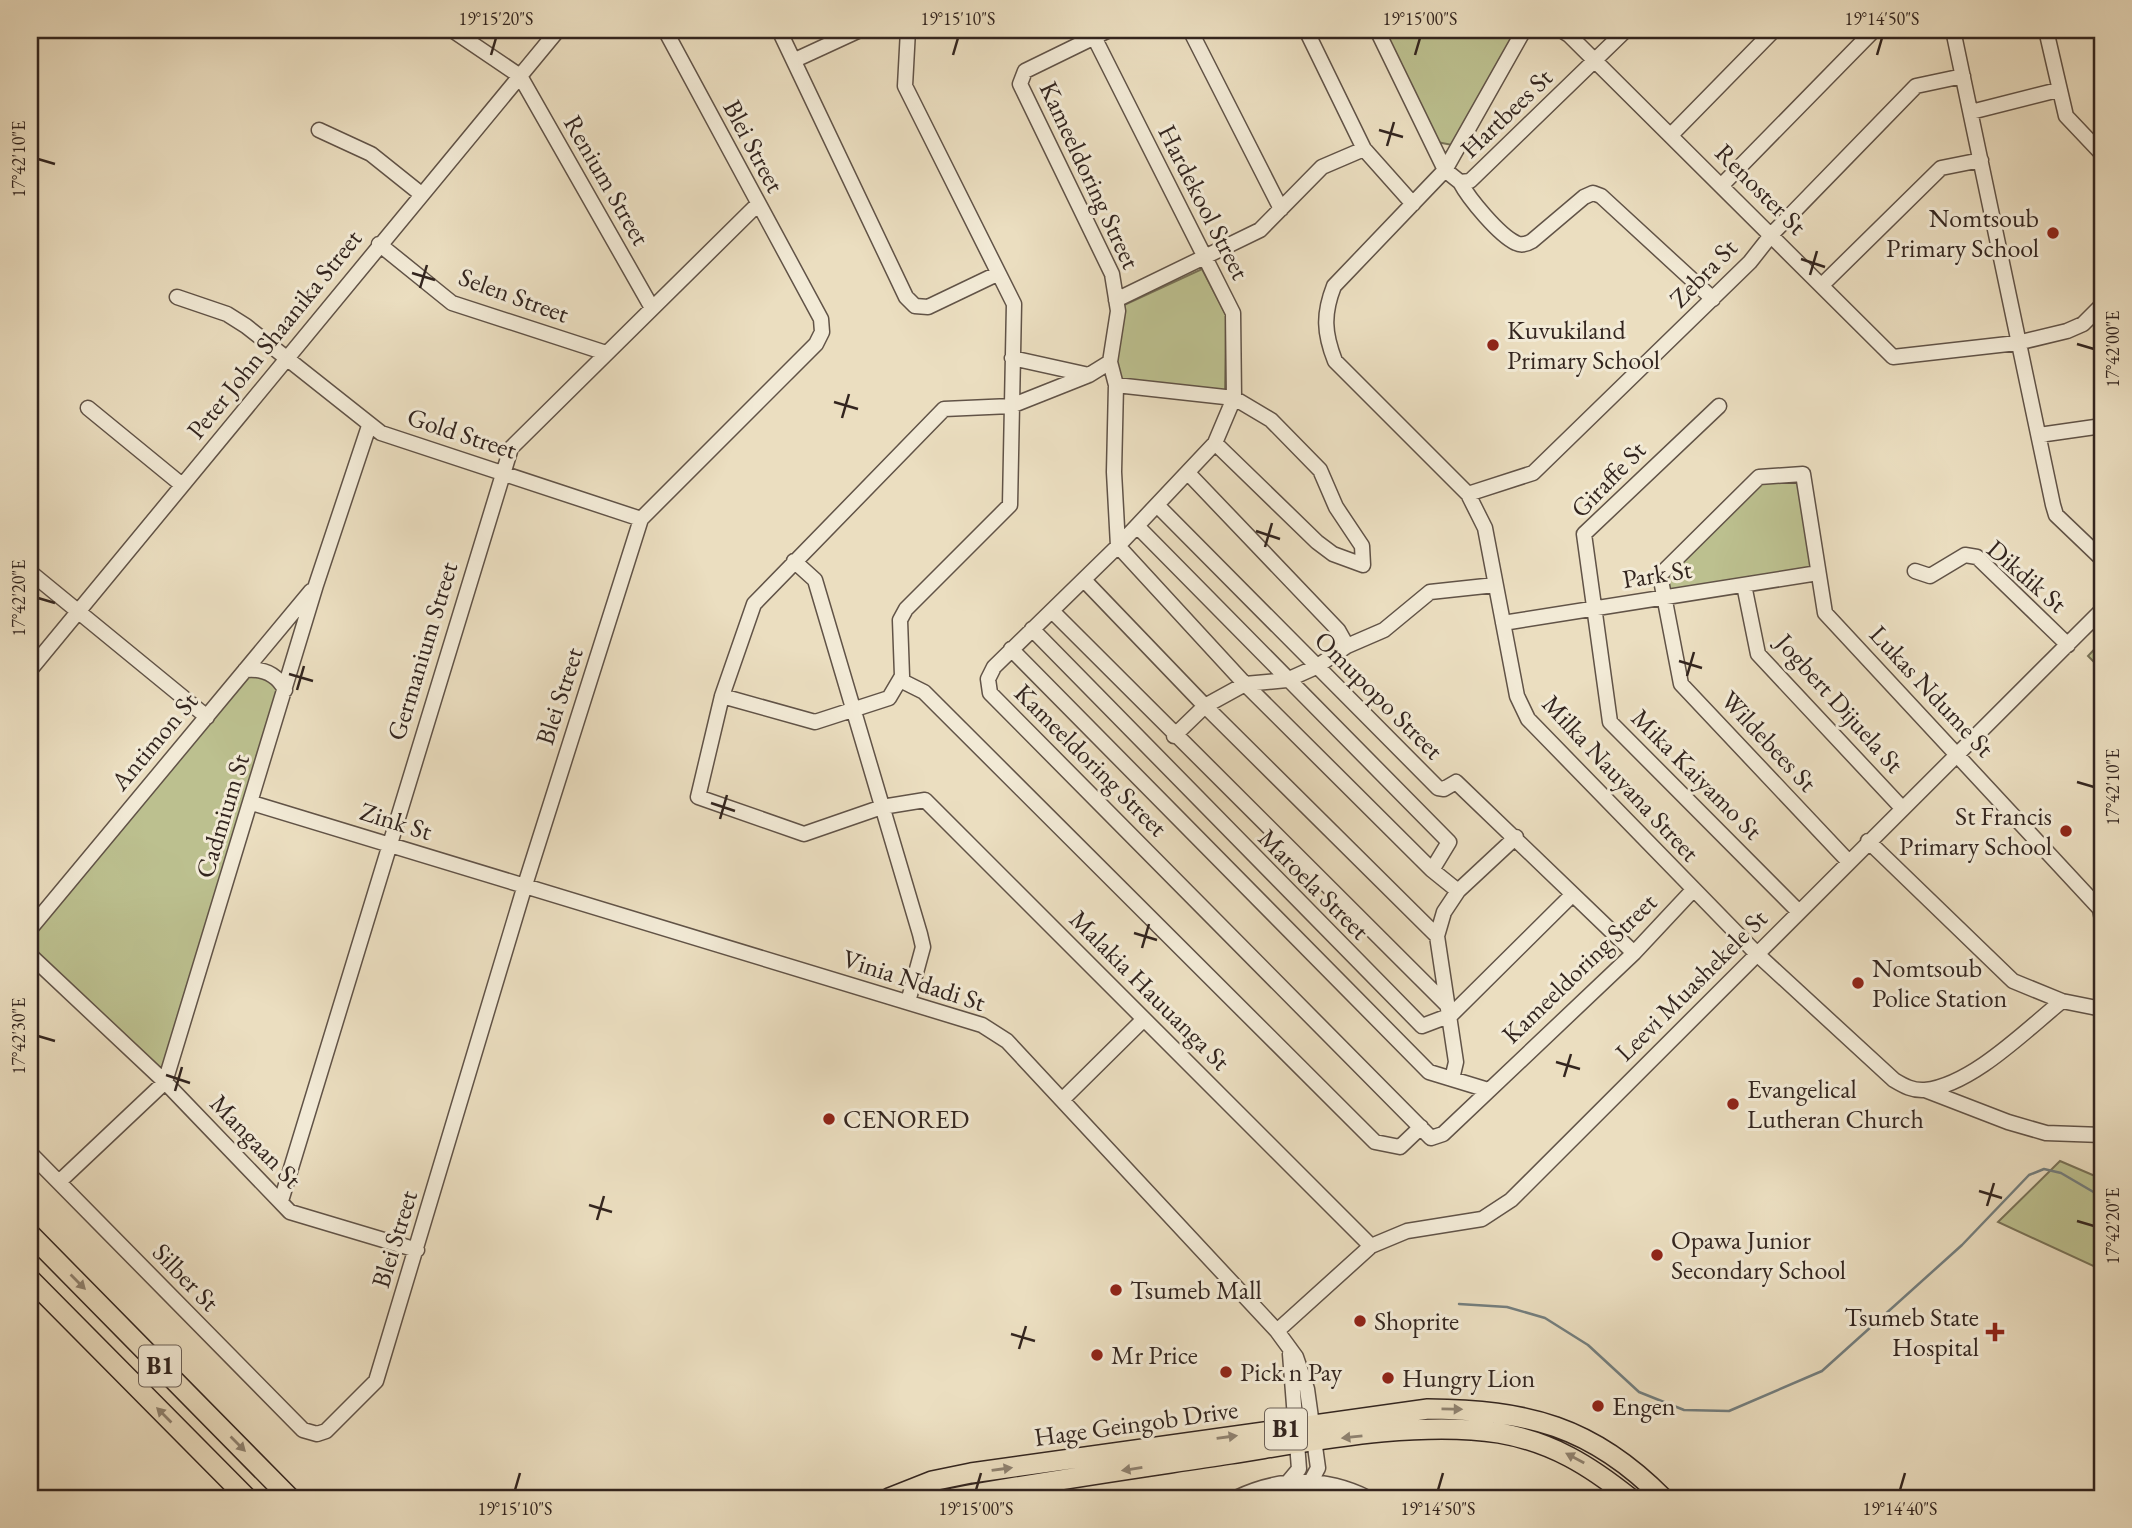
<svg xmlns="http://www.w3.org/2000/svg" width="2132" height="1528" font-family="'EB Garamond',serif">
	<rect width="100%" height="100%" fill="#ebdec0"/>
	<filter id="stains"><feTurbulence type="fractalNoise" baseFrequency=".00286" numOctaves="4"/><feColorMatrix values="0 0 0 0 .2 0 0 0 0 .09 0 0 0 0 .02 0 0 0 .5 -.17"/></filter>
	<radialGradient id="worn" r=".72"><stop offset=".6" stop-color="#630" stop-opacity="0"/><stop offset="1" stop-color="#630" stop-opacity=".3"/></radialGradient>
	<path fill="#bcc08f" stroke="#787257" stroke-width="2" d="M 1381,30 L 1518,30 L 1452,145 L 1437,142 Z
		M 1202,269 L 1226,315 L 1225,397 L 1122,386 L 1114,364 L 1124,305 Z
		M 1801,473 L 1818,573 L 1663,598 L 1661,571 L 1759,477 Z
		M 2102,641 L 2102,670 L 2088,656 Z
		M 245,670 L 281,680 L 165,1082 L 30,955 L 30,929 Z
		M 2060,1161 L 2102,1179 L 2102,1270 L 1998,1222 Z"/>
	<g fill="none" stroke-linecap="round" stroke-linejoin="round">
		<path stroke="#737e7e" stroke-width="2.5" d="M 1459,1304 L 1507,1307 L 1545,1318 L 1588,1345 L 1639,1392 L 1684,1410 L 1729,1411 L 1822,1371 L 1962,1245 L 2029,1175 L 2044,1169 L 2061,1173 L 2102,1197"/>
		<g stroke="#615347" stroke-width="17">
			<path id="minor" d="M 452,30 L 520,76 L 652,308
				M 779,30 L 906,297 L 915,306 L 928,307 L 997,274
				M 1109,30 L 1025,71 L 1020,84 L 1112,274 L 1118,311 L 1110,362 L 1116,385 L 1114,472 L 1118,546 L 994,667 L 988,679 L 990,693 L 1431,1138 L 1443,1134 L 1634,953 L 1693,890
				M 1190,30 L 1281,209
				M 1306,30 L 1364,149 L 1413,204
				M 1377,30 L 1445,170 L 1460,182 L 1470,181 L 1626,30
				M 1524,30 L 1445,170 L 1334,286 C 1323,314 1324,333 1335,361 L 1468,494 L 1485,528 L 1517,696 L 1528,719 L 1757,954 L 1894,1080 C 1904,1086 1913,1091 1925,1090 C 1972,1085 2026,1030 2062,1001
				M 1561,30 L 1569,35 L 1893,357 L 2017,343 L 2067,331 L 2083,324 L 2102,305
				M 1953,30 L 2053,505 L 2056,515 L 2102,559
				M 2046,30 L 2066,116 L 2102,154
				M 1094,37 L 1233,313 L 1234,398 L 1215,443 L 1118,546 L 1245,684 L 1432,870 L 1458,891
				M 795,60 L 860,30
				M 1971,112 L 2058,90
				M 319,130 L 371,154 L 421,194
				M 1671,135 L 1774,30
				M 1460,182 C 1469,199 1499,235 1516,243 C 1522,246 1527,244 1532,241 L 1584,197 L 1593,193 L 1601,196 L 1713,299
				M 1722,185 L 1874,30
				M 379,244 L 452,303 L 606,353
				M 1822,285 L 1941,168 L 1981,160
				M 177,297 L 227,314 L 246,326 L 381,433 L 641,519
				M 1116,300 L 1260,230 L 1322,167 L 1364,149
				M 1012,358 L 1089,375
				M 1110,362 L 1089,375 L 1011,406 L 944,409 L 754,604 L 722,696 L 698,797 L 804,834 L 882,807 L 925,800 L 1371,1246
				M 1116,385 L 1234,398 L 1271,420 L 1320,470 L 1336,507 L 1362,546 L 1363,565 L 1333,554 L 1317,542 L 1215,443
				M 1719,406 L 1584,534 L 1610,722 L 1799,912
				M 88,408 L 182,485
				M 2039,435 L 2102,426
				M 1189,474 L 1338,630 L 1347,646
				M 1468,494 L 1533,473 L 1750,262 L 1772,234 L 1916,86 L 1963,76
				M 1157,505 L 1438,788 L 1444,789 L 1456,782 L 1634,953
				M 1137,526 L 1449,842 L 1432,870
				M 794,561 L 815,580 L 920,934 L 923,947 L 908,1002
				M 1915,571 L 1930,576 L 1965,555 L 1977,557 L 2068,645
				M 30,572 L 207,717
				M 1084,580 L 1205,706 L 1437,936
				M 1744,585 L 1758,654 L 1902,808
				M 1052,611 L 1447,1005
				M 1503,623 L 1818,573
				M 1032,629 L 1422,1026 L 1451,1015 L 1572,895
				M 1011,649 L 1429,1072 L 1488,1090
				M 30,670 L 558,30
				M 245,670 C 263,668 277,674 285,690
				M 900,680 L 924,692 L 1375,1142 L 1400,1147 L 1421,1127
				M 722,696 L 815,722 L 889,698 L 902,676 L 900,620 L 906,609 L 1010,505 L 1014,304 L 905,86 L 908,30
				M 1174,736 L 1205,706 L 1245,684 L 1287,680 L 1316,667 L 1347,646 L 1384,630 L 1430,592 L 1495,585
				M 252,803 L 982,1025 L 1007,1041 L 1277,1331 L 1296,1357 L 1307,1389 L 1318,1468 L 1310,1483 L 1288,1496
				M 1868,841 L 2013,981 L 2062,1001 L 2102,1009
				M 1848,861 L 1681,684 L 1660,575 L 1759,477 L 1803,474 L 1825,613 L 2100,909 L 2102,920
				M 30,929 L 311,591
				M 30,955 L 165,1082 L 290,1212 L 417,1250
				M 1452,1079 L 1456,1062 L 1437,936 L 1444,912 L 1458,891 L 1516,837
				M 1925,1090 L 2008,1122 L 2046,1133 L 2102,1135
				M 1063,1099 L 1144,1019
				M 30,1153 L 303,1430 L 317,1434 L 326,1431 L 376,1381 L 525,885 L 641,519 L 816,344 L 822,332 L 821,319 L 665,30
				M 59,1182 L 165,1082 L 316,585 L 369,426
				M 281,1201 L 511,448 L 757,205
				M 1277,1331 L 1371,1246 L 1407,1231 L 1482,1219 L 1511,1200 L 2102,610
				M 1289,1481 L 1299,1469 L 1290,1354
				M 1236,1498 C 1280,1477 1324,1476 1368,1498
				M 1271,1498 L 1309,1494 L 1326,1498"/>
		</g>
		<g stroke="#33251f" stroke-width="22">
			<path id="highway" d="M 30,1234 L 290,1498
				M 30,1279 L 247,1498
				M 889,1498 L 932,1481 L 971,1473 L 1428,1409 C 1527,1410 1592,1426 1663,1498
				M 953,1498 C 1045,1481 1138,1468 1230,1454 C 1313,1441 1417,1420 1499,1433 C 1552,1442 1590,1466 1630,1498"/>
		</g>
		<use href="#minor" stroke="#f2ead6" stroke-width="14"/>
		<use href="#highway" stroke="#ebdec0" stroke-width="19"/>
	</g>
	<defs><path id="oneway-solid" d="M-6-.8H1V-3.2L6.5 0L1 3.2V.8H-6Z" transform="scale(1.75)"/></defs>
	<g fill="#8f8270">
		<use href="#oneway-solid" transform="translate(78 1282) rotate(45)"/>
		<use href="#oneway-solid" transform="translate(1452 1409) rotate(1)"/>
		<use href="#oneway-solid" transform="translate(164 1415) rotate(-135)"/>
		<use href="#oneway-solid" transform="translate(1227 1437) rotate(-8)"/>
		<use href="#oneway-solid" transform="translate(1352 1437) rotate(174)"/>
		<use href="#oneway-solid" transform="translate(238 1444) rotate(45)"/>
		<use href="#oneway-solid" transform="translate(1575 1458) rotate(-152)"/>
		<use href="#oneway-solid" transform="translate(1002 1469) rotate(-8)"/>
		<use href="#oneway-solid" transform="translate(1132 1469) rotate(171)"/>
	</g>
	<path fill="none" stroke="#33251f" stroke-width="2.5" d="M 491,55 L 496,38M 953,55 L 958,38M 1415,55 L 1420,38M 1877,55 L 1882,38M 1379,130 L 1403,137M 1387,146 L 1394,122M 38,159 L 55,164M 1801,259 L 1825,267M 412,273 L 435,280M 1810,275 L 1817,251M 420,288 L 427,265M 2077,344 L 2094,349M 834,402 L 858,409M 842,418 L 849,394M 1256,531 L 1280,539M 1265,547 L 1272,523M 38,598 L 55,603M 1679,661 L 1702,668M 289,674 L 313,681M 1687,676 L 1694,652M 297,690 L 304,666M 2077,782 L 2094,787M 711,803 L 735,811M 720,819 L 727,795M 1134,933 L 1157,940M 1142,948 L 1149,924M 38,1036 L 55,1041M 1556,1062 L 1580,1069M 166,1075 L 190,1083M 1564,1077 L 1571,1054M 175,1091 L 182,1067M 1979,1191 L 2002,1198M 589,1205 L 612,1212M 1987,1206 L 1994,1183M 597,1220 L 604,1196M 2077,1221 L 2094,1226M 1011,1334 L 1035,1341M 1019,1349 L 1026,1326M 515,1490 L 520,1473M 976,1490 L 981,1473M 1438,1490 L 1443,1473M 1900,1490 L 1905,1473"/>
	<g fill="#8f2418" stroke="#f2ead6" stroke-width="2.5">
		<circle cx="2053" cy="233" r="7"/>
		<circle cx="1493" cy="345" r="7"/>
		<circle cx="2066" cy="831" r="7"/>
		<circle cx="1858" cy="983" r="7"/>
		<circle cx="1733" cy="1104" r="7"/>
		<circle cx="829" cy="1119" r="7"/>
		<circle cx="1657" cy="1255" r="7"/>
		<circle cx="1116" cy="1290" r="7"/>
		<circle cx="1360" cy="1321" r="7"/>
		<path d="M1991.5 1321.5h7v7h7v7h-7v7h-7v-7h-7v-7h7z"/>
		<circle cx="1097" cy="1355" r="7"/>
		<circle cx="1226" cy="1372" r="7"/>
		<circle cx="1388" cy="1378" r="7"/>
		<circle cx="1598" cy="1406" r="7"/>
	</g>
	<g text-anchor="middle" stroke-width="6" stroke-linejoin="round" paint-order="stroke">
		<g fill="#f2ead6" stroke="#6c6056" stroke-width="2">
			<rect x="139" y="1345.5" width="42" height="41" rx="5"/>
			<rect x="1265" y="1408.5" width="42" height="41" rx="5"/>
		</g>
		<g font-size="24" font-weight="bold" fill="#33251f">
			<text x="160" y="1374">B1</text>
			<text x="1286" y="1437">B1</text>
		</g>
		<g font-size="26" fill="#33251f" stroke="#f2ead6">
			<text transform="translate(1506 113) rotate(-44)" y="9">Hartbees St</text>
			<text transform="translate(754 146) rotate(62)" y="9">Blei Street</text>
			<text transform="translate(1090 175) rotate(65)" y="9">Kameeldoring Street</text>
			<text transform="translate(607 180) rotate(60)" y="9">Renium Street</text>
			<text transform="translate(1761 189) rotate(45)" y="9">Renoster St</text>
			<text transform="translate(1204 202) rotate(63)" y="9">Hardekool Street</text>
			<text transform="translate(1703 273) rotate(-46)" y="9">Zebra St</text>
			<text transform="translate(514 295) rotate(20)" y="9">Selen Street</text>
			<text transform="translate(274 334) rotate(-51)" y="9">Peter John Shaanika Street</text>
			<text transform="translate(462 433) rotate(18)" y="9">Gold Street</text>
			<text transform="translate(1608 479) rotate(-46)" y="9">Giraffe St</text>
			<text transform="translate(1657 574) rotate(-9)" y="9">Park St</text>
			<text transform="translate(2027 576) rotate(41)" y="9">Dikdik St</text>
			<text transform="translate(422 651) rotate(-73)" y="9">Germanium Street</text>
			<text transform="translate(1932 691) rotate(47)" y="9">Lukas Ndume St</text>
			<text transform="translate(1379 695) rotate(45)" y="9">Omupopo Street</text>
			<text transform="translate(559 696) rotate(-72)" y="9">Blei Street</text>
			<text transform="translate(1840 703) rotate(48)" y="9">Jogbert Dijuela St</text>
			<text transform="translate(154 741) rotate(-50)" y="9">Antimon St</text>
			<text transform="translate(1769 741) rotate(47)" y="9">Wildebees St</text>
			<text transform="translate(1091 760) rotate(45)" y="9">Kameeldoring Street</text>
			<text transform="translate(1697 774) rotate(45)" y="9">Mika Kaiyamo St</text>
			<text transform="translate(1621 778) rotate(47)" y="9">Milka Nauyana Street</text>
			<text transform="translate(222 816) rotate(-73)" y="9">Cadmium St</text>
			<text transform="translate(396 821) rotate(17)" y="9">Zink St</text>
			<text transform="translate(1314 884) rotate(45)" y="9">Maroela Street</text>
			<text transform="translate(1579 968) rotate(-44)" y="9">Kameeldoring Street</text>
			<text transform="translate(914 980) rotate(18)" y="9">Vinia Ndadi St</text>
			<text transform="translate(1691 985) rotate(-45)" y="9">Leevi Muashekele St</text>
			<text transform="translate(1150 990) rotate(45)" y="9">Malakia Hauuanga St</text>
			<text transform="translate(256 1141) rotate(46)" y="9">Mangaan St</text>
			<text transform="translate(394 1239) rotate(-73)" y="9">Blei Street</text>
			<text transform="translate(186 1277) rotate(46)" y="9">Silber St</text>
			<text transform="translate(1136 1423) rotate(-8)" y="9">Hage Geingob Drive</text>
		</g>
		<g font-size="26" fill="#33251f" stroke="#f2ead6" text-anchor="start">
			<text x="2039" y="227" text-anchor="end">Nomtsoub<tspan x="2039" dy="30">Primary School</tspan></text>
			<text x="1507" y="339">Kuvukiland<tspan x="1507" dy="30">Primary School</tspan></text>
			<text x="2052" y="825" text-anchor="end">St Francis<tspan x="2052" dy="30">Primary School</tspan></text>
			<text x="1872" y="977">Nomtsoub<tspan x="1872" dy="30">Police Station</tspan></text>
			<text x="1747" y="1098">Evangelical<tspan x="1747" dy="30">Lutheran Church</tspan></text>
			<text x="843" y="1128">CENORED</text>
			<text x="1671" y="1249">Opawa Junior<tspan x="1671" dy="30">Secondary School</tspan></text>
			<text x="1130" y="1299">Tsumeb Mall</text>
			<text x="1979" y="1326" text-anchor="end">Tsumeb State<tspan x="1979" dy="30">Hospital</tspan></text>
			<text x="1374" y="1330">Shoprite</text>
			<text x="1111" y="1364">Mr Price</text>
			<text x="1240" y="1381">Pick n Pay</text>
			<text x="1402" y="1387">Hungry Lion</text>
			<text x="1612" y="1415">Engen</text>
		</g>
	</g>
	<rect width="2132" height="1528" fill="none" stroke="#ebdec0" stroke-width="77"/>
	<rect x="38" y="38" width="2056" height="1452" fill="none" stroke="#33251f" stroke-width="2.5"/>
	<g font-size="18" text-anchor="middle" fill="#33251f">
		<text x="496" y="25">19°15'20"S</text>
		<text x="958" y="25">19°15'10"S</text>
		<text x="1420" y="25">19°15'00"S</text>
		<text x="1882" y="25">19°14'50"S</text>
		<text transform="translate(19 159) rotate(-90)" y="6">17°42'10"E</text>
		<text transform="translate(2113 349) rotate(-90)" y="6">17°42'00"E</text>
		<text transform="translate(19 598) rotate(-90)" y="6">17°42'20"E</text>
		<text transform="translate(2113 787) rotate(-90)" y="6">17°42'10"E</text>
		<text transform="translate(19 1036) rotate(-90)" y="6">17°42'30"E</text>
		<text transform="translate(2113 1226) rotate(-90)" y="6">17°42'20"E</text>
		<text x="515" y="1515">19°15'10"S</text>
		<text x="976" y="1515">19°15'00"S</text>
		<text x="1438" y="1515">19°14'50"S</text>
		<text x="1900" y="1515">19°14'40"S</text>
	</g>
	<rect width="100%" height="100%" filter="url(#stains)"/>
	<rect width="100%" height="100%" fill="url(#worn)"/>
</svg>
